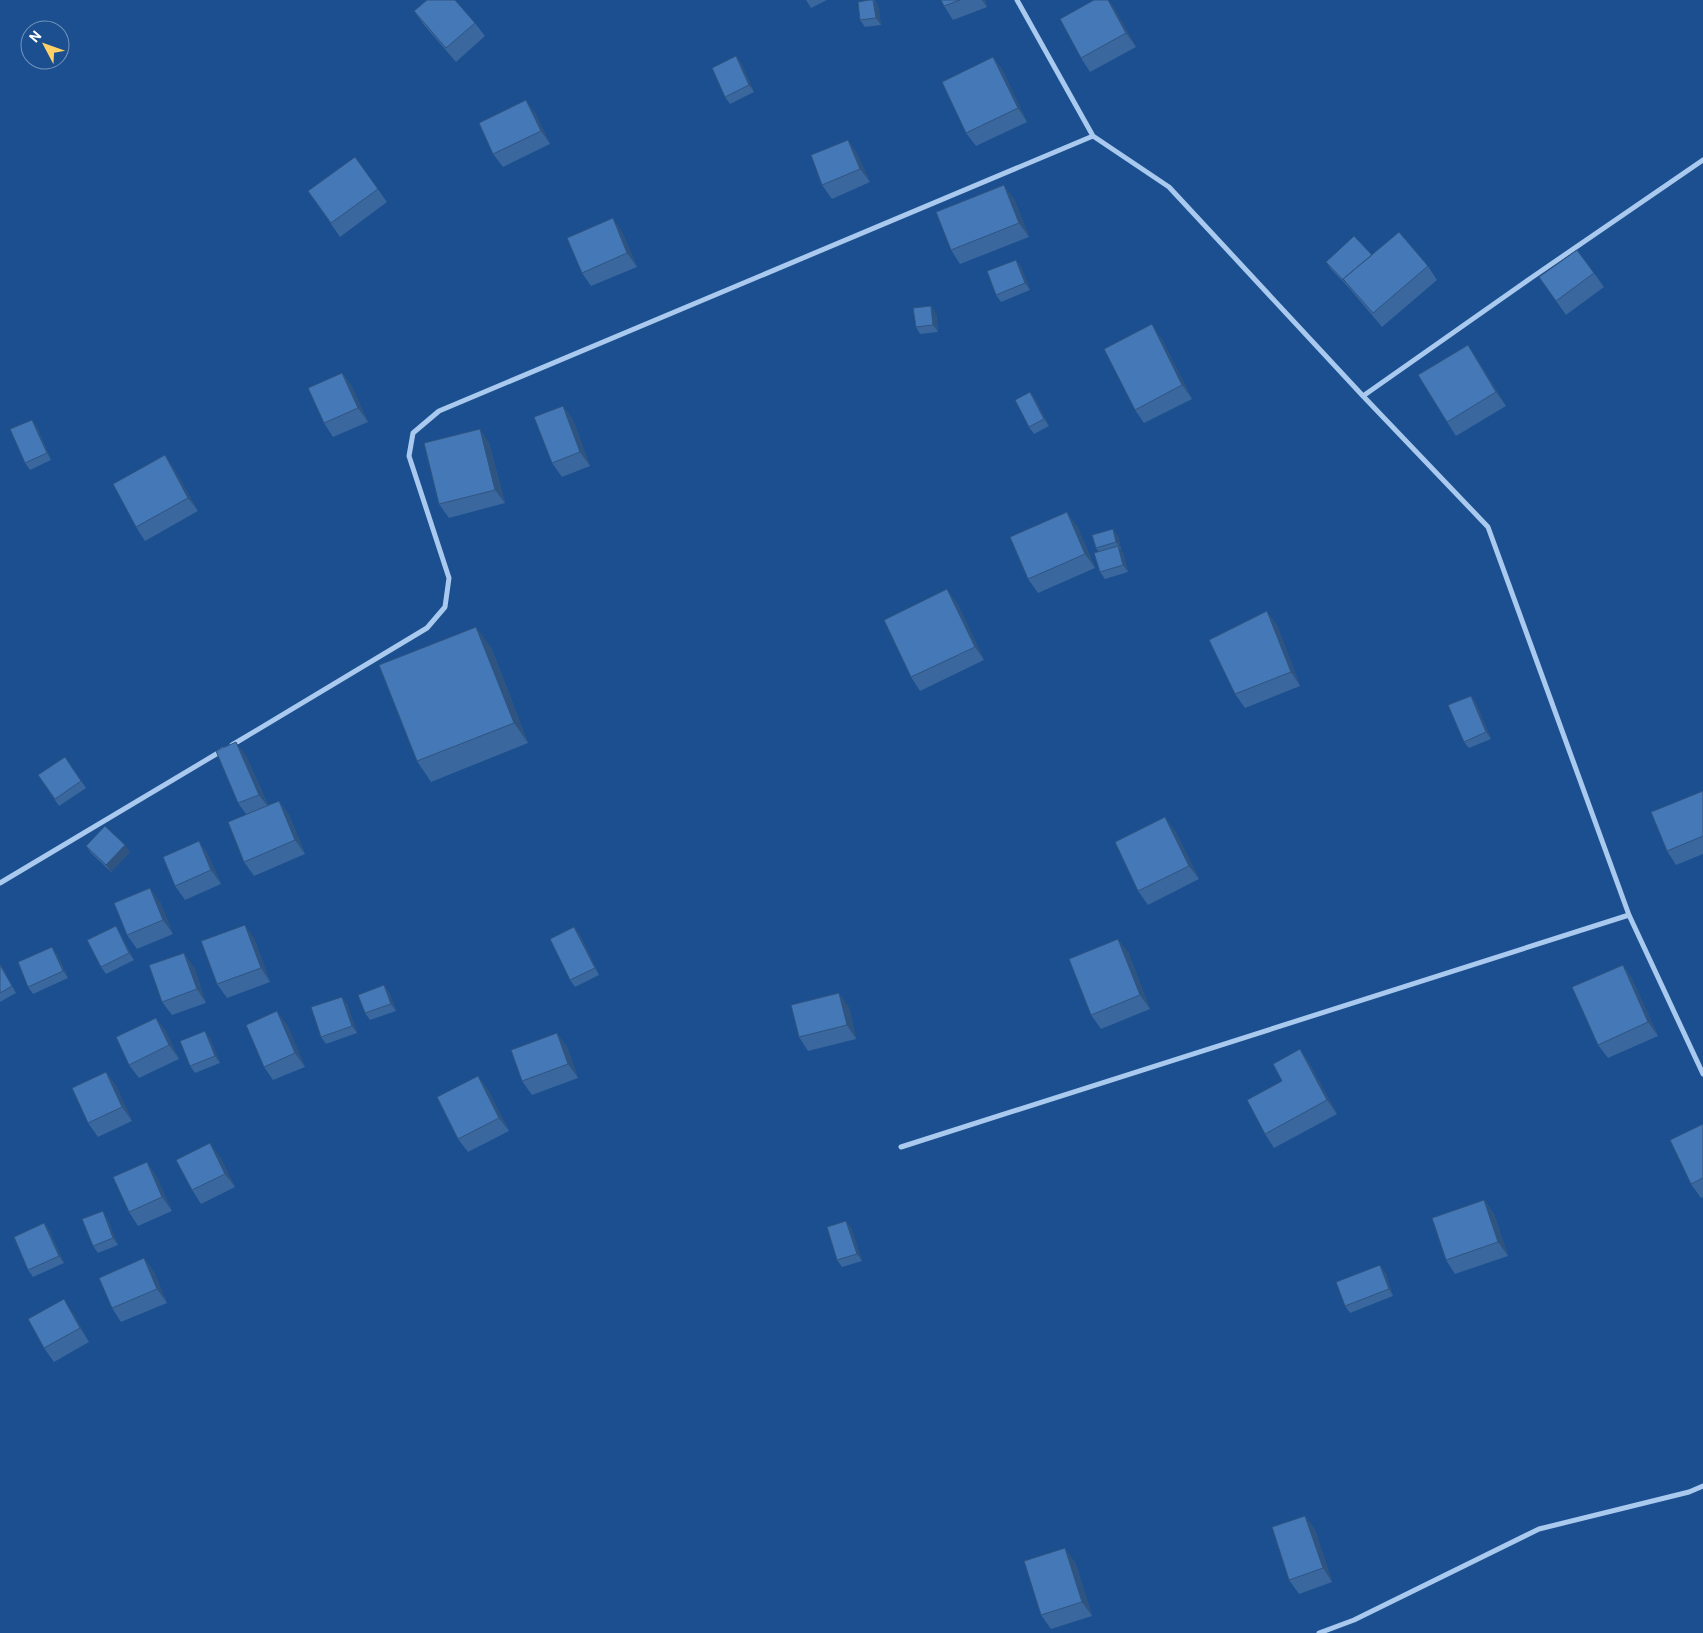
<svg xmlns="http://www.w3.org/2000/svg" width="1703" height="1633" font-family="Roboto,sans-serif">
	<rect width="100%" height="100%" fill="#1b4f8f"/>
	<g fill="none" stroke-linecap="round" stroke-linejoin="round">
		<path stroke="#a9c9ee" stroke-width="5" d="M 1017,0 L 1093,136 L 1169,187 L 1363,396 L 1488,527 L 1629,915 L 1703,1074
			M 1363,396 L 1531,278 L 1703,160
			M 232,745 L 427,628 L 445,607 L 449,578 L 409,456 L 413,433 L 439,411 L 1093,136
			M 0,883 L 223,750
			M 901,1147 L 1629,915
			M 1319,1633 L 1354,1620 L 1539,1529 L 1689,1492 L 1703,1486"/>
	</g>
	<path fill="#3a679d" d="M 806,0 L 827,0 L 811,8 Z
		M 869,0 L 874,0 L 878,6 L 881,25 L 865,27 L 860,20 Z
		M 941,0 L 985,0 L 987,7 L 953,20 L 944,6 Z
		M 1094,0 L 1108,0 L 1114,8 L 1136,47 L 1090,72 L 1081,58 Z
		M 414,11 L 475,23 L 485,36 L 456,62 L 424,25 Z
		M 736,56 L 741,63 L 754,92 L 730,104 L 725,97 Z
		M 993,57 L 1003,71 L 1027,122 L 976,146 L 966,133 Z
		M 535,113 L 550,144 L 503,167 L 493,154 Z
		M 848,140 L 857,154 L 870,182 L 832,199 L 822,185 Z
		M 355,157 L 387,202 L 340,237 L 308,191 Z
		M 1014,199 L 1029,237 L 960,264 L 951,250 Z
		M 622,232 L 637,267 L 591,286 L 582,273 Z
		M 1372,255 L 1428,266 L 1437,280 L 1382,327 L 1350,289 L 1331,269 L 1326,262 Z
		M 1016,260 L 1021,267 L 1030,290 L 1001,302 L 996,295 Z
		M 1594,273 L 1604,287 L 1566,315 L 1539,277 Z
		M 936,313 L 938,332 L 920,334 L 916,327 Z
		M 1161,338 L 1192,399 L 1144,423 L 1135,410 Z
		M 1477,359 L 1506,406 L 1456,436 L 1447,422 Z
		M 342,373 L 352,387 L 368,422 L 333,437 L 324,423 Z
		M 1030,392 L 1035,399 L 1049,426 L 1034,434 L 1029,427 Z
		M 563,406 L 573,420 L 590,466 L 562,477 L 552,463 Z
		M 32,420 L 37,427 L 51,460 L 30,470 L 25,463 Z
		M 489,443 L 505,503 L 449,518 L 439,504 Z
		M 165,455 L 174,469 L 198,511 L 145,541 L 136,527 Z
		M 1077,526 L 1095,568 L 1038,593 L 1028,579 Z
		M 1118,536 L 1121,549 L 1120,549 L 1123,553 L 1128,572 L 1105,579 L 1100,572 L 1099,552 L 1096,548 Z
		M 957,603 L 984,660 L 920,691 L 911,677 Z
		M 1277,625 L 1300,686 L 1245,708 L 1235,694 Z
		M 491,647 L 528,743 L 431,782 L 417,761 Z
		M 1471,696 L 1476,703 L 1491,739 L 1469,748 L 1464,742 Z
		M 246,756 L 268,805 L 279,801 L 289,815 L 305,854 L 254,876 L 244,862 L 246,814 L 238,803 Z
		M 65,757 L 86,788 L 59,806 L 38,775 Z
		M 1703,791 L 1703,854 L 1676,865 L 1667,851 Z
		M 1175,831 L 1199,879 L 1148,905 L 1138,891 Z
		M 199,841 L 208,855 L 221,884 L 185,900 L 175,886 Z
		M 86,846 L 130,852 L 111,872 L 91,853 Z
		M 160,902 L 173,934 L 137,949 L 127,935 Z
		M 116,926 L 120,933 L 134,960 L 106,974 L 101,967 Z
		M 579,933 L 599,975 L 575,987 L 570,980 Z
		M 254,938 L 270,982 L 227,998 L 217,984 Z
		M 1128,952 L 1150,1009 L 1101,1029 L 1091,1015 Z
		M 57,954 L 68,978 L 33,994 L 28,987 Z
		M 0,964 L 16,993 L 0,1002 Z
		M 1623,965 L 1632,979 L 1658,1036 L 1608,1058 L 1598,1045 Z
		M 194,967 L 206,1003 L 172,1015 L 162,1002 Z
		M 389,992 L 396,1011 L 370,1020 L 365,1013 Z
		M 347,1004 L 357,1033 L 326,1044 L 321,1037 Z
		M 849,1007 L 856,1039 L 808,1051 L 799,1037 Z
		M 156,1018 L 166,1032 L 179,1059 L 139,1078 L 129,1065 Z
		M 287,1025 L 305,1067 L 273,1080 L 264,1067 Z
		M 210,1038 L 220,1063 L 195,1073 L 190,1066 Z
		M 567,1047 L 578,1078 L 532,1095 L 522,1081 Z
		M 1300,1049 L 1309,1063 L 1337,1114 L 1274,1148 L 1265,1134 L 1282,1081 Z
		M 106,1072 L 116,1086 L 132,1121 L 98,1137 L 88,1123 Z
		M 478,1076 L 488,1090 L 509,1131 L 468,1152 L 458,1139 Z
		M 1703,1124 L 1703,1197 L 1701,1198 L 1691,1184 Z
		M 220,1157 L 235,1187 L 201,1204 L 192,1190 Z
		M 147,1162 L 156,1176 L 172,1211 L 138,1226 L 129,1212 Z
		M 1484,1200 L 1494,1214 L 1508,1256 L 1455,1274 L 1446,1260 Z
		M 107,1218 L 118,1245 L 98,1253 L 93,1246 Z
		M 44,1223 L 49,1230 L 64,1263 L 33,1277 L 28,1270 Z
		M 851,1228 L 862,1261 L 842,1267 L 837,1260 Z
		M 144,1258 L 154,1272 L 167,1303 L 121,1322 L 112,1308 Z
		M 1385,1272 L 1393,1296 L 1350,1313 L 1345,1306 Z
		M 73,1313 L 89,1342 L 54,1362 L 44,1348 Z
		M 1305,1516 L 1315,1530 L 1332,1582 L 1299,1594 L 1289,1580 Z
		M 1075,1562 L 1092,1616 L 1051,1629 L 1041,1615 Z"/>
	<path fill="#305480" d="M 873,0 L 878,6 L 881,25 L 876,18 Z
		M 982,0 L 985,0 L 987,7 Z
		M 1108,0 L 1114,8 L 1136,47 L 1126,33 Z
		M 736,56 L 741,63 L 754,92 L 749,85 Z
		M 993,57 L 1003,71 L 1027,122 L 1018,108 Z
		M 526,100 L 535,113 L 550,144 L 541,131 Z
		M 848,140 L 857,154 L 870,182 L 860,169 Z
		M 1004,185 L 1014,199 L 1029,237 L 1019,223 Z
		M 613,218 L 622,232 L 637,267 L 627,253 Z
		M 1016,260 L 1021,267 L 1030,290 L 1025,283 Z
		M 931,306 L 936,313 L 938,332 L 933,325 Z
		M 1152,324 L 1161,338 L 1192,399 L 1182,385 Z
		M 1468,345 L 1477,359 L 1506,406 L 1496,392 Z
		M 342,373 L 352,387 L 368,422 L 358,408 Z
		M 1030,392 L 1035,399 L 1049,426 L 1044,419 Z
		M 563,406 L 573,420 L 590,466 L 580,452 Z
		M 32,420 L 37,427 L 51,460 L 47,453 Z
		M 480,429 L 489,443 L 505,503 L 495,490 Z
		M 165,455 L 174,469 L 198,511 L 188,498 Z
		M 1067,512 L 1077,526 L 1095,568 L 1085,554 Z
		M 1113,529 L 1118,536 L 1121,549 L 1116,542 Z
		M 1118,546 L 1123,553 L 1128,572 L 1123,565 Z
		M 947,589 L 957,603 L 984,660 L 975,647 Z
		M 1267,611 L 1277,625 L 1300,686 L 1291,672 Z
		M 476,627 L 491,647 L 528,743 L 514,723 Z
		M 1471,696 L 1476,703 L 1491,739 L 1486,732 Z
		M 236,742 L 246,756 L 269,808 L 259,795 Z
		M 279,801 L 289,815 L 305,854 L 295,840 Z
		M 1165,817 L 1175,831 L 1199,879 L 1189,866 Z
		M 199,841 L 208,855 L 221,884 L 211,870 Z
		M 125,845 L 130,852 L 111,872 L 106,865 Z
		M 150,888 L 160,902 L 173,934 L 163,920 Z
		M 245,925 L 254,938 L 270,982 L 261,968 Z
		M 116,926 L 120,933 L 134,960 L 129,953 Z
		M 574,927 L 579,933 L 599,975 L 595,968 Z
		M 1118,939 L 1128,952 L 1150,1009 L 1140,995 Z
		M 52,947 L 57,954 L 68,978 L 63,971 Z
		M 184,953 L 194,967 L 206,1003 L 197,989 Z
		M 0,964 L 4,970 L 16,993 L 12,986 Z
		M 1623,965 L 1632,979 L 1658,1036 L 1648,1022 Z
		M 384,985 L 389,992 L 396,1011 L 391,1004 Z
		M 839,993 L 849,1007 L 856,1039 L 847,1025 Z
		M 342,997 L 347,1004 L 357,1033 L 352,1026 Z
		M 277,1011 L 287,1025 L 305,1067 L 295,1053 Z
		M 156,1018 L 166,1032 L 179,1059 L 169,1045 Z
		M 205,1031 L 210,1038 L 220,1063 L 215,1056 Z
		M 557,1033 L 567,1047 L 578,1078 L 568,1064 Z
		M 1300,1049 L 1309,1063 L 1337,1114 L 1327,1100 Z
		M 106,1072 L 116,1086 L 132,1121 L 122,1107 Z
		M 478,1076 L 488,1090 L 509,1131 L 499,1118 Z
		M 210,1143 L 220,1157 L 235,1187 L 225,1174 Z
		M 147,1162 L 156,1176 L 172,1211 L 162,1197 Z
		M 1484,1200 L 1494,1214 L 1508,1256 L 1498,1242 Z
		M 103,1211 L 107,1218 L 118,1245 L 113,1238 Z
		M 846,1221 L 851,1228 L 862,1261 L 857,1254 Z
		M 44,1223 L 49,1230 L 64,1263 L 59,1256 Z
		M 144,1258 L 154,1272 L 167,1303 L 157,1289 Z
		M 1380,1265 L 1385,1272 L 1393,1296 L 1389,1289 Z
		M 64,1299 L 73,1313 L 89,1342 L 80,1328 Z
		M 1305,1516 L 1315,1530 L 1332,1582 L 1323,1568 Z
		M 1065,1548 L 1075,1562 L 1092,1616 L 1082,1602 Z"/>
	<path fill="#4478b7" stroke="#305480" d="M 427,0 L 455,0 L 475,23 L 446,48 L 414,11 Z
		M 869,0 L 873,0 L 876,18 L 860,20 L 858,2 Z
		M 941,0 L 960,0 L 944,6 Z
		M 1094,0 L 1108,0 L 1126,33 L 1081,58 L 1060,19 Z
		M 736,56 L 749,85 L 725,97 L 712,68 Z
		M 993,57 L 1018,108 L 966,133 L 942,82 Z
		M 526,100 L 541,131 L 493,154 L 479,123 Z
		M 848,140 L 860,169 L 822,185 L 811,155 Z
		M 355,157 L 378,189 L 331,223 L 308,191 Z
		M 1004,185 L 1019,223 L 951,250 L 936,212 Z
		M 613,218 L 627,253 L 582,273 L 567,238 Z
		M 1399,232 L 1428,266 L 1373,313 L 1343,279 Z
		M 1354,236 L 1372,255 L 1343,279 L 1345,282 L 1326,262 Z
		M 1577,250 L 1594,273 L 1556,301 L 1539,277 Z
		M 1016,260 L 1025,283 L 996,295 L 987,271 Z
		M 931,306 L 933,325 L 916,327 L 913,308 Z
		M 1152,324 L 1182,385 L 1135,410 L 1104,349 Z
		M 1468,345 L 1496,392 L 1447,422 L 1418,375 Z
		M 342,373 L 358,408 L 324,423 L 308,388 Z
		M 1030,392 L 1044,419 L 1029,427 L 1015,400 Z
		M 563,406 L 580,452 L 552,463 L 534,417 Z
		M 32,420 L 47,453 L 25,463 L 10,429 Z
		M 480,429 L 495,490 L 439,504 L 424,443 Z
		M 165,455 L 188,498 L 136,527 L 113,484 Z
		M 1067,512 L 1085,554 L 1028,579 L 1010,537 Z
		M 1113,529 L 1116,542 L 1096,548 L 1092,535 Z
		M 1118,546 L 1123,565 L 1100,572 L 1094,553 Z
		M 947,589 L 975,647 L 911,677 L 884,620 Z
		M 1267,611 L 1291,672 L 1235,694 L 1209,640 Z
		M 476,627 L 514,723 L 417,761 L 379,665 Z
		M 1471,696 L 1486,732 L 1464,742 L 1448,705 Z
		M 236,742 L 259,795 L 238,803 L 216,751 Z
		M 65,757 L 81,781 L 55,799 L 38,775 Z
		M 1703,791 L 1703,836 L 1667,851 L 1651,812 Z
		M 279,801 L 295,840 L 244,862 L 228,822 Z
		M 1165,817 L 1189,866 L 1138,891 L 1115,842 Z
		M 105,826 L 125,845 L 106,865 L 86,846 Z
		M 199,841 L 211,870 L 175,886 L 163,857 Z
		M 150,888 L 163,920 L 127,935 L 114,903 Z
		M 245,925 L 261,968 L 217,984 L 201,941 Z
		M 116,926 L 129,953 L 101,967 L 87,940 Z
		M 574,927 L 595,968 L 570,980 L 550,939 Z
		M 1118,939 L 1140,995 L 1091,1015 L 1069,959 Z
		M 52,947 L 63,971 L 28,987 L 18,962 Z
		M 184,953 L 197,989 L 162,1002 L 149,965 Z
		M 0,965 L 12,986 L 0,993 Z
		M 1623,965 L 1648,1022 L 1598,1045 L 1572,987 Z
		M 384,985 L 391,1004 L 365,1013 L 358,995 Z
		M 839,993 L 847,1025 L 799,1037 L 791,1005 Z
		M 342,997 L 352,1026 L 321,1037 L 311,1007 Z
		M 277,1011 L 295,1053 L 264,1067 L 246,1025 Z
		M 156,1018 L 169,1045 L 129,1065 L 116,1037 Z
		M 205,1031 L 215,1056 L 190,1066 L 180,1041 Z
		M 557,1033 L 568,1064 L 522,1081 L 511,1050 Z
		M 1300,1049 L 1327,1100 L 1265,1134 L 1247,1100 L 1282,1081 L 1273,1064 Z
		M 106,1072 L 122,1107 L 88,1123 L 72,1088 Z
		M 478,1076 L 499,1118 L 458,1139 L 437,1097 Z
		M 1703,1124 L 1703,1178 L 1691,1184 L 1670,1140 Z
		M 210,1143 L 225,1174 L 192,1190 L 176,1160 Z
		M 147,1162 L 162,1197 L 129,1212 L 113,1177 Z
		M 1484,1200 L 1498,1242 L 1446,1260 L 1432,1218 Z
		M 103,1211 L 113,1238 L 93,1246 L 82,1219 Z
		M 846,1221 L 857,1254 L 837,1260 L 827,1227 Z
		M 44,1223 L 59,1256 L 28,1270 L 14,1237 Z
		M 144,1258 L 157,1289 L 112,1308 L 99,1278 Z
		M 1380,1265 L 1389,1289 L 1345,1306 L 1336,1282 Z
		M 64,1299 L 80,1328 L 44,1348 L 28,1319 Z
		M 1305,1516 L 1323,1568 L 1289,1580 L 1272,1527 Z
		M 1065,1548 L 1082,1602 L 1041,1615 L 1024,1561 Z"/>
	<g transform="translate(45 45) rotate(311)"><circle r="24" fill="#1b4f8f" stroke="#7695bc"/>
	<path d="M0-4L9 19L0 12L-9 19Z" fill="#ffd166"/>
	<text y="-8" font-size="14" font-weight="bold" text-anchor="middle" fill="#ffffff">N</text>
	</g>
</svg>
